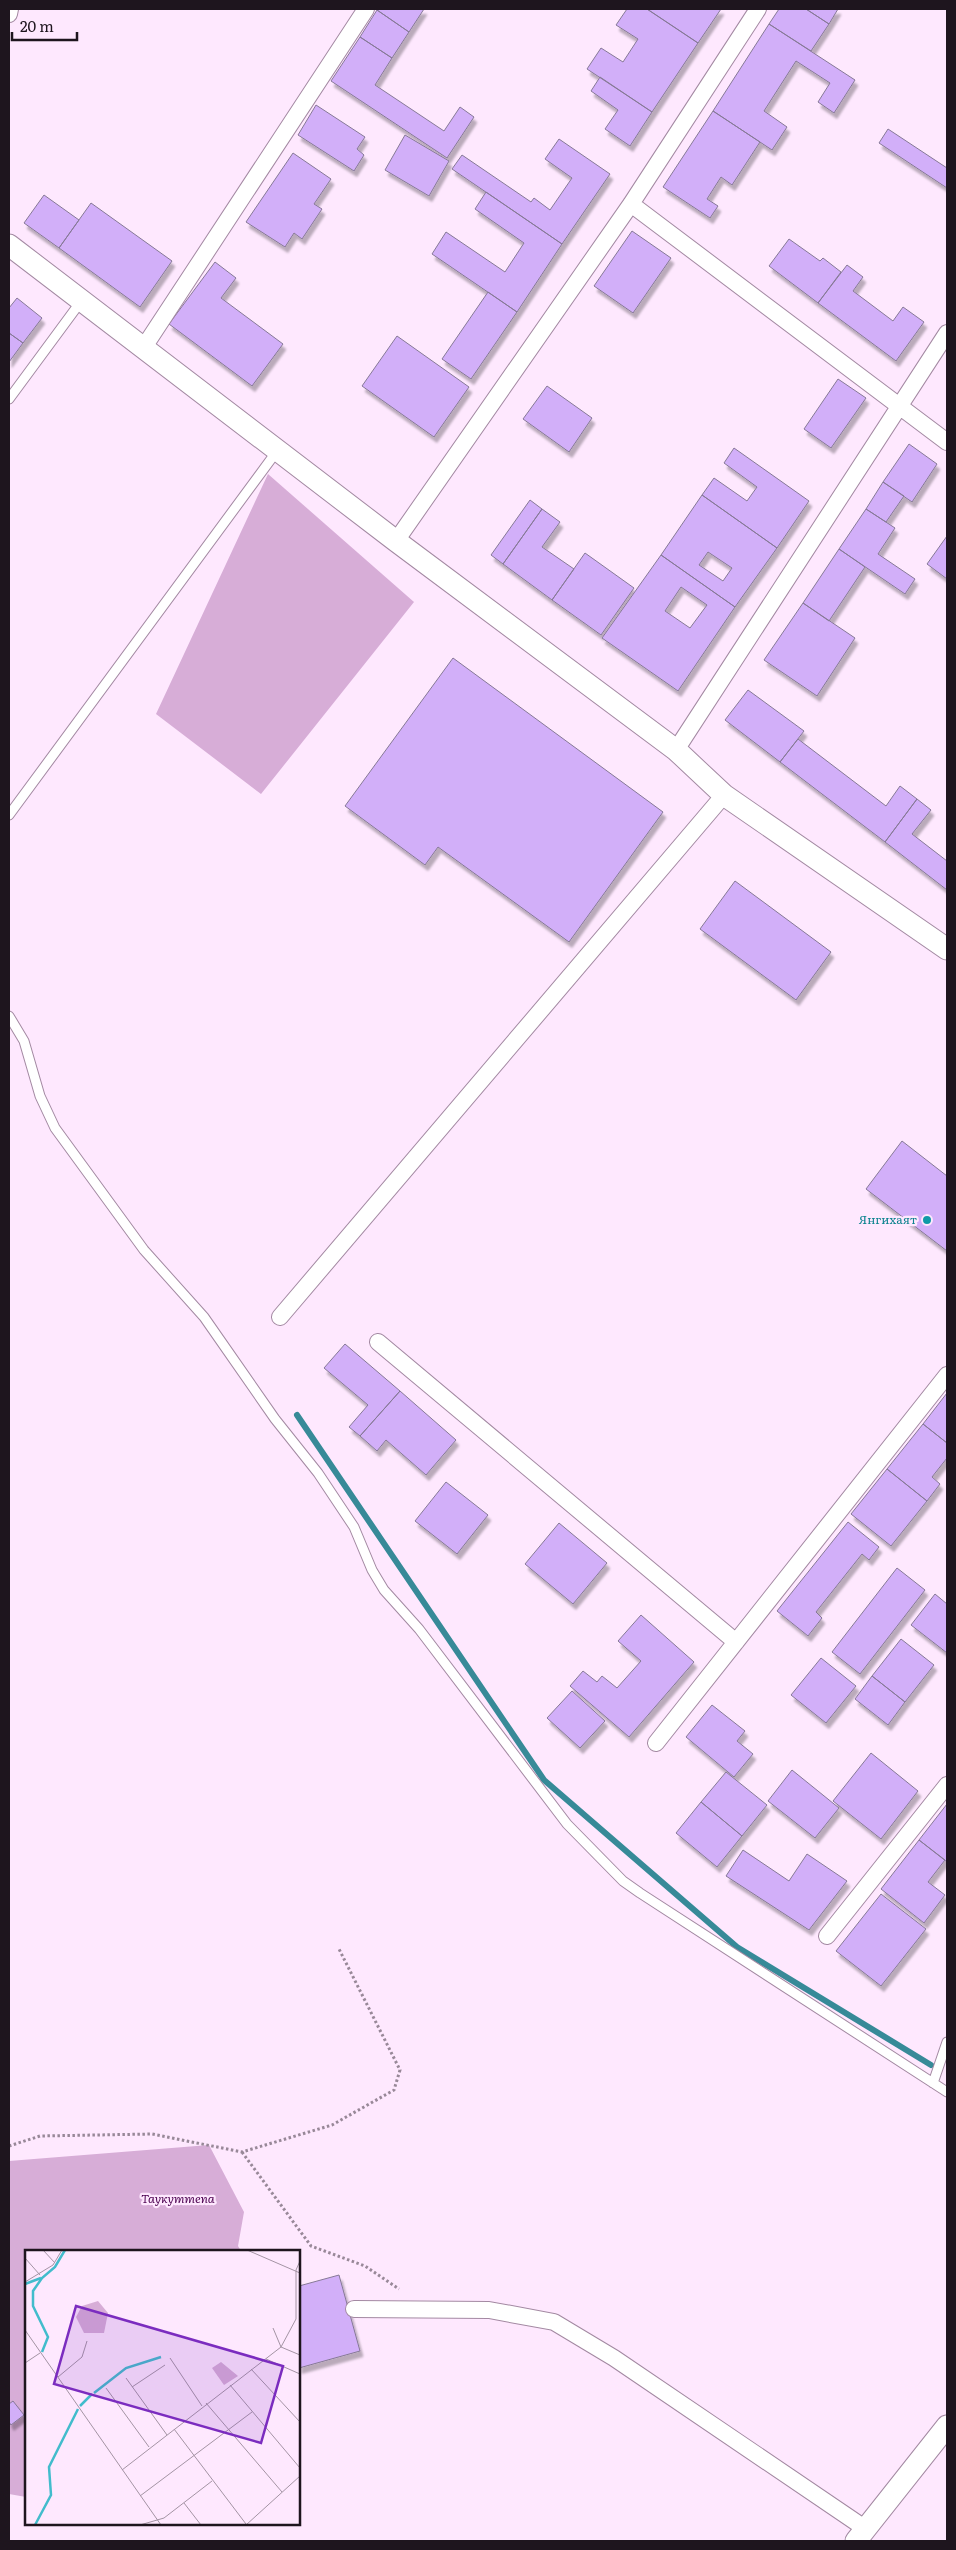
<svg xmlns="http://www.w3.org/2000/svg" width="956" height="2550" font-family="Literata,serif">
	<defs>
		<filter id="shadow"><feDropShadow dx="3" dy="5.5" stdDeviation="1" flood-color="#0004"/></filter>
	</defs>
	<rect width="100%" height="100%" fill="#fee8fe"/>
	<path fill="#d7add7" d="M 268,474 L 414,602 L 261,794 L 156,714 Z
		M 209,2145 L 244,2212 L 238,2246 L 241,2251 L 26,2251 L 26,2497 L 9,2494 L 9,2161 Z"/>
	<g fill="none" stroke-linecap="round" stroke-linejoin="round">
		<path stroke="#378a98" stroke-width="6" d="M 297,1415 L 544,1780 L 737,1947 L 931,2065"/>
	</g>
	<path fill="#d2aff9" stroke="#867996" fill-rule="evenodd" filter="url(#shadow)" d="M 378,9 L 424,9 L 409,32 L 377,10 Z
		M 627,9 L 647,9 L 698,43 L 652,112 L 587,69 L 601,48 L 623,62 L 638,39 L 616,25 Z
		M 647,9 L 721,9 L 698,43 Z
		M 779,9 L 806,9 L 829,24 L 811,51 L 769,24 Z
		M 806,9 L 838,9 L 829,24 Z
		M 377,10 L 409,32 L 392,58 L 360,37 Z
		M 769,24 L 855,80 L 834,113 L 818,102 L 830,83 L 796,61 L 764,111 L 787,127 L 772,150 L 713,111 Z
		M 360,37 L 392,58 L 375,85 L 444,131 L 460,107 L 474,117 L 447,158 L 331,81 Z
		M 600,77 L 652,112 L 630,146 L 605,129 L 618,110 L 591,91 Z
		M 316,105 L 365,137 L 357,149 L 364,155 L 354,171 L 298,135 Z
		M 713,111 L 760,142 L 732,185 L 721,177 L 707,199 L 718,206 L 710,218 L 663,187 Z
		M 888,129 L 947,168 L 947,188 L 879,143 Z
		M 405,135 L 449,161 L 429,196 L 385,170 Z
		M 559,139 L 610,174 L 562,244 L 452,169 L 462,155 L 531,202 L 534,198 L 550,210 L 572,178 L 545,159 Z
		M 293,153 L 331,179 L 314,204 L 322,209 L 302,239 L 294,233 L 285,247 L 246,222 Z
		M 486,192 L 562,244 L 517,312 L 432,254 L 446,232 L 505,272 L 524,243 L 475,209 Z
		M 44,195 L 79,220 L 59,248 L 24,223 Z
		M 91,203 L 172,261 L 140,307 L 59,248 Z
		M 632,231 L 671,258 L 633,313 L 594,286 Z
		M 789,239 L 820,261 L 823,258 L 841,272 L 818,303 L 769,266 Z
		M 215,262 L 236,278 L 221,298 L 283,344 L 252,386 L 169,324 Z
		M 847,265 L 863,277 L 853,291 L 893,321 L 903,307 L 924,322 L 896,361 L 818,303 Z
		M 488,292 L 517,312 L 471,379 L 442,359 Z
		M 17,298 L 42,318 L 23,343 L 9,333 L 9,308 Z
		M 9,333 L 23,343 L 9,362 Z
		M 397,336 L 469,387 L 434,437 L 362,386 Z
		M 838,379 L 866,398 L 831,448 L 804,429 Z
		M 547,386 L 592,418 L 569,452 L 523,419 Z
		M 909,444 L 937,464 L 912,502 L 883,482 Z
		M 734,448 L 809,501 L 777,548 L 702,495 L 714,478 L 747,501 L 757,487 L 724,463 Z
		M 883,482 L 904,496 L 886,522 L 866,509 Z
		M 702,495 L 777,548 L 735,607 L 661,555 ZM 708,552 L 732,568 L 723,581 L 699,565 Z
		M 530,500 L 542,509 L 503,564 L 491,555 Z
		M 542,509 L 560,522 L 542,547 L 574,569 L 552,600 L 503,564 Z
		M 866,509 L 895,528 L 878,554 L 915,579 L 905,594 L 839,549 Z
		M 947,536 L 947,579 L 927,564 Z
		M 839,549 L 865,567 L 829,621 L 803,603 Z
		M 585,553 L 634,588 L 601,635 L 552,600 Z
		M 661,555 L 735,607 L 678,691 L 602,638 ZM 681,587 L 707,605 L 690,628 L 665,611 Z
		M 803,603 L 855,638 L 817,696 L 764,660 Z
		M 453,658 L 663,812 L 569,942 L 438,847 L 425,865 L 345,806 Z
		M 748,690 L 804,731 L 780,762 L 725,720 Z
		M 798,739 L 886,806 L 900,786 L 917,799 L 885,842 L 780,762 Z
		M 917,799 L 931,810 L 912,834 L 947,861 L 947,890 L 885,842 Z
		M 735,881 L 831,952 L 796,1000 L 700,929 Z
		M 902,1141 L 947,1176 L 947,1251 L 866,1189 Z
		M 345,1344 L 400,1391 L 360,1436 L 349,1427 L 368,1405 L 324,1368 Z
		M 400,1391 L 456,1440 L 426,1475 L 386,1440 L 377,1451 L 360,1436 Z
		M 947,1393 L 947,1443 L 923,1424 Z
		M 923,1424 L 947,1443 L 947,1458 L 932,1477 L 940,1484 L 927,1501 L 887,1469 Z
		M 887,1469 L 927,1501 L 891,1546 L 851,1514 Z
		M 446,1482 L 488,1515 L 457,1554 L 415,1521 Z
		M 848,1522 L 879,1547 L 869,1560 L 862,1554 L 816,1612 L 822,1618 L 808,1636 L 777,1611 Z
		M 559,1523 L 607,1563 L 573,1604 L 525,1564 Z
		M 897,1568 L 925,1590 L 860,1674 L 832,1652 Z
		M 935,1594 L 947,1604 L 947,1653 L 911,1625 Z
		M 641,1615 L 694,1662 L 629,1737 L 570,1686 L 583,1671 L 597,1682 L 602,1676 L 617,1688 L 641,1661 L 618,1641 Z
		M 901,1639 L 934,1665 L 905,1702 L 872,1676 Z
		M 821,1658 L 856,1686 L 826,1723 L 791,1695 Z
		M 872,1676 L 905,1702 L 888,1725 L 855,1699 Z
		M 572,1691 L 605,1721 L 580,1748 L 547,1718 Z
		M 712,1705 L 745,1731 L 737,1741 L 753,1754 L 734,1777 L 686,1737 Z
		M 871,1753 L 918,1791 L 881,1839 L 833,1801 Z
		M 792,1770 L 839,1808 L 815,1838 L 768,1801 Z
		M 726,1772 L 767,1805 L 742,1836 L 701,1802 Z
		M 701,1802 L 742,1836 L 717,1867 L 676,1833 Z
		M 947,1804 L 947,1862 L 919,1840 Z
		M 919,1840 L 945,1860 L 928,1882 L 945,1895 L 924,1923 L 881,1889 Z
		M 743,1850 L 789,1881 L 807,1854 L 847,1881 L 809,1930 L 726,1876 Z
		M 881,1894 L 926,1929 L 881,1986 L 836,1951 Z
		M 339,2275 L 360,2351 L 299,2368 L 299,2286 Z
		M 13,2401 L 24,2415 L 11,2425 L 9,2422 L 9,2404 Z"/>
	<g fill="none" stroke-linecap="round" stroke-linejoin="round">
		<g stroke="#a389a2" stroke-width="11">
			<path id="service" d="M 9,399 L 82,300
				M 9,815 L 277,451
				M 9,1016 L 24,1041 L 40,1096 L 55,1128 L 144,1250 L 204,1317 L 275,1419 L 318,1473 L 354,1527 L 372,1570 L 384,1590 L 419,1629 L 567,1824 L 623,1881 L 640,1893 L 947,2092
				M 933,2083 L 947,2042"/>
		</g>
		<g stroke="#a389a2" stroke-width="18">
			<path id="minor" d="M 9,14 L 10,9
				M 631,204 L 947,442
				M 144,347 L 366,9
				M 396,541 L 631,204 L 758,9
				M 676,750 L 947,333
				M 280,1317 L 724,795
				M 378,1342 L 736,1642
				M 656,1743 L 947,1375
				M 827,1936 L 947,1785
				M 354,2309 L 489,2310 L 554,2322 L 614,2358 L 866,2529"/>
		</g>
		<g stroke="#a389a2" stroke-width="23">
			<path id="tertiary" d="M 9,245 L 396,541 L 676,750 L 724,795 L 947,949
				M 856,2541 L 947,2426"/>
		</g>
		<path stroke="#988898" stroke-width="3" stroke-dasharray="2.5 2.5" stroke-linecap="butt" d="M 9,2146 L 40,2136 L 152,2134 L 242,2152 L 332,2125 L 394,2090 L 400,2070 L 339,1949
			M 242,2152 L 311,2246 L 365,2266 L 399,2289"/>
		<use href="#service" stroke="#fff" stroke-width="9"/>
		<use href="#minor" stroke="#fff" stroke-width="16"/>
		<use href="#tertiary" stroke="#fff" stroke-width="21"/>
	</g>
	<circle fill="#0f9aa8" stroke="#fee8fe" stroke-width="2" cx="927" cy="1220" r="5"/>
	<g text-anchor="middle" stroke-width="4.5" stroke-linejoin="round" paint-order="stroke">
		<g font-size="12" fill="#0d838f" stroke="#fee8fe" text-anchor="end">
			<text x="917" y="1224">Янгихаят</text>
		</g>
		<g font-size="12" font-style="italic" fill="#4b004f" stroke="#fee8fe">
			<text x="178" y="2203">Таукуттепа</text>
		</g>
	</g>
	<g transform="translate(25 2250)">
		<rect width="275" height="275" fill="#fee8fe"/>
		<path d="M 73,51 L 83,63 L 79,83 L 59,83 L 51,67 L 57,56 ZM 196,112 L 213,126 L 199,135 L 187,118 Z" fill="#d7add7"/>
		<path fill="none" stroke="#42bccc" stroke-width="2.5" d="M 0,34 L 16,28M 17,102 L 23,87 L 8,56 L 8,41 L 17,28 L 30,17 L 40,0M 69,143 L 101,118 L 136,107M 55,156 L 67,144M 10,275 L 26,245 L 24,217 L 53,159"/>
		<path fill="none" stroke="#a494a4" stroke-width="1" d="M 18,0 L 30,13M 222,0 L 275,23M 0,8 L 15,25M 0,32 L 28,15 L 37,0M 248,78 L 256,97 L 275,105M 0,80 L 136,275M 145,108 L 177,156M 241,109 L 275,124M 0,113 L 15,103M 226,119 L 275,172M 33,127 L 57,107 L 62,91M 101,128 L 142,185M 205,135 L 275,218M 107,137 L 140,115M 81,138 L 124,197M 181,153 L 257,242M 149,179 L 221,274M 97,220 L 256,97 L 271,69 L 271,20 L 275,11M 115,246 L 227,162M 159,253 L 176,275M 115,275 L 139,268 L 187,231M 221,275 L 275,226"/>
		<path fill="#7b2cbf" fill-opacity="0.15" stroke="#7b2cbf" stroke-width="2.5" d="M 51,56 L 258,116 L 236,193 L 29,134 Z"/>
		<rect width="275" height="275" fill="none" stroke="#1e151e" stroke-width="2.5"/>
	</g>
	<rect width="956" height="2550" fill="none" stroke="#1e151e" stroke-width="20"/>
	<path d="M12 32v8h65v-8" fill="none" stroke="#1e151e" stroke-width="2.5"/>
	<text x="20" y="32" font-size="15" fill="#1e151e" stroke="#fee8fe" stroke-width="4" paint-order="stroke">20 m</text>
</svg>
